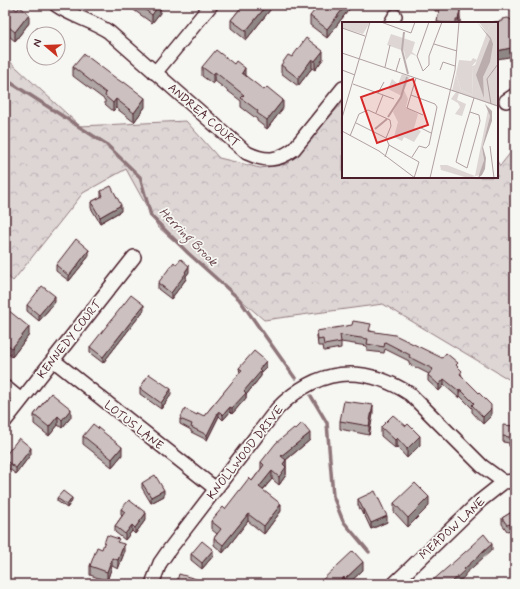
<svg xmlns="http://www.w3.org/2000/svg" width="520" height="589" font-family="Mynerve,sans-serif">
	<defs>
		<pattern id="forest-crowns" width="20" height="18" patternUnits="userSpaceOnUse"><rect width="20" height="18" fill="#ddd6d5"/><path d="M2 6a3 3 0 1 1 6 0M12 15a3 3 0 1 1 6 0" fill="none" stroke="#bfb7b7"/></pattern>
	</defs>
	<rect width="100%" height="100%" fill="#f6f6f2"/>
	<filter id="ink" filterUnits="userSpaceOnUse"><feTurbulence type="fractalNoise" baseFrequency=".025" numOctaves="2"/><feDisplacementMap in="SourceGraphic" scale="8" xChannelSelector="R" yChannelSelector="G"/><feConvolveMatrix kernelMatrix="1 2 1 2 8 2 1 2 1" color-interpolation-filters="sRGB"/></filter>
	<g filter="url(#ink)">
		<path fill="url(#forest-crowns)" stroke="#947a80" d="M 5,57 L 80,126 L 186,121 L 219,158 L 260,168 L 287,164 L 343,102 L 343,177 L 497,177 L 497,161 L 500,166 L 515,147 L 515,383 L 383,304 L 264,320 L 158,227 L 126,169 L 83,193 L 13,281 L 5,274 Z"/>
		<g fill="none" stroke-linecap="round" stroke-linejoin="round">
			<path stroke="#8e747a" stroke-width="3.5" d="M 5,79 L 106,144 L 140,177 L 151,216 L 188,253 L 239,299 L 295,378
				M 311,396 L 327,423 L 333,496 L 343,521 L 369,552"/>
			<g stroke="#4a1f2b" stroke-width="16">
				<path id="minor" d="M 56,5 C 73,17 93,21 109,32 L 247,153 C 266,162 278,161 294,149 L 343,88
					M 391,23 L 395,16
					M 155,73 L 211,5
					M 506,101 L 515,95
					M 53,360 L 216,489
					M 5,387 L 21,400
					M 5,421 L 134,257
					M 152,584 L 160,563 L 169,550 L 277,409 C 317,368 362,363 410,394 L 482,466 L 504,482
					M 394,584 L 480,501 L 504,482 L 515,481"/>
			</g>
			<use href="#minor" stroke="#f6f6f2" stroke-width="13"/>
		</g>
		<path fill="#afa6a5" stroke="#4a1f2b" d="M 5,5 L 29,23 L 15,41 L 5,33 Z
			M 131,5 L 163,5 L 160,10 L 160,13 L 152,23 L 131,8 Z
			M 243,5 L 274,5 L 246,40 L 231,28 L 231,20 Z
			M 346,5 L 350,5 L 350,8 L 327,38 L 310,25 L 310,16 Z
			M 435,5 L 458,5 L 458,9 L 460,18 L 460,23 L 437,23 L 439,11 L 435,11 Z
			M 37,28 L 44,31 L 45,30 L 52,34 L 34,34 L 34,51 L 29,49 L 29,43 Z
			M 292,57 L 323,59 L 315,70 L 312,68 L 298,86 L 281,73 L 281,65 Z
			M 46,58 L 54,58 L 52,61 Z
			M 73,67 L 145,107 L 134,122 L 116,108 L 113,111 L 105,104 L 105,100 L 73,76 Z
			M 202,67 L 245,76 L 283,108 L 267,129 L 257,121 L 257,119 L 241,107 L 241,101 L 215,81 L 213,84 L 202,76 Z
			M 101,191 L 121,211 L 100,223 L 91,208 L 91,202 L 101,197 Z
			M 89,256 L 69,281 L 56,271 L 56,265 Z
			M 176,265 L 189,272 L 186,276 L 186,279 L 171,299 L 158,289 L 158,283 Z
			M 55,302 L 39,321 L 27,311 L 27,305 Z
			M 144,310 L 103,363 L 90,353 L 90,347 Z
			M 5,311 L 29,335 L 12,357 L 5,351 Z
			M 317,331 L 371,331 L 458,367 L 462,376 L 491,416 L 483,424 L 472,412 L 472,408 L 460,396 L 459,398 L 444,385 L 439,391 L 428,381 L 428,375 L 429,374 L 409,364 L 409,361 L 385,349 L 384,353 L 367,351 L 367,346 L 341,342 L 341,348 L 324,351 L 323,346 L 318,346 L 317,337 Z
			M 266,367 L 261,372 L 261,376 L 246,395 L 246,398 L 232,414 L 230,412 L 223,420 L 219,416 L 207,440 L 191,432 L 191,430 L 180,424 L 180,419 L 197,415 L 204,416 L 240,373 L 239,368 Z
			M 140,388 L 171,395 L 161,409 L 140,394 Z
			M 51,393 L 71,417 L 62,428 L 58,425 L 49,436 L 34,424 L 34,415 Z
			M 373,414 L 369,435 L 340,429 L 340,421 Z
			M 406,426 L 420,445 L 407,458 L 397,447 L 395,448 L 381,436 L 381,427 Z
			M 515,426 L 515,447 L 509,446 L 509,443 L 503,442 L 503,436 Z
			M 295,430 L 310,440 L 286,460 L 286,475 L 279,485 L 272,479 L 263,490 L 281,511 L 264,534 L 248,521 L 223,553 L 214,545 L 214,538 L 217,534 L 211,529 L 211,521 L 225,509 L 252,481 L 261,469 L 261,462 Z
			M 83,436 L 122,455 L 112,467 L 83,444 Z
			M 31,454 L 16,474 L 5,466 L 5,456 Z
			M 142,483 L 164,496 L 151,503 L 142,488 Z
			M 57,498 L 72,501 L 67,508 L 57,501 Z
			M 358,499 L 387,522 L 371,529 L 364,514 L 363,515 L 358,505 Z
			M 394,503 L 429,506 L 408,527 L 394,512 Z
			M 121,509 L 146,519 L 135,534 L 132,531 L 125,540 L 115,532 L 115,526 L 122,516 L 121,515 Z
			M 515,510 L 515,529 L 507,531 L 502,524 L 502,518 Z
			M 119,543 L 124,553 L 118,569 L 112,566 L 107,581 L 90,575 L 90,566 L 102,549 Z
			M 191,554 L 213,556 L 202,569 L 191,560 Z
			M 363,570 L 348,584 L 318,584 Z"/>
		<path fill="#8f8786" stroke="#4a1f2b" d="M 158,5 L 163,5 L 160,10 L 160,13 L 152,23 L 152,15 Z
			M 267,5 L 274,5 L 246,40 L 246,31 Z
			M 346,5 L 350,5 L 350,8 L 327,38 L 327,29 Z
			M 460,10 L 460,23 L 458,23 Z
			M 29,14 L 29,23 L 15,41 L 15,32 Z
			M 61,39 L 61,45 L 58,51 L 58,45 Z
			M 515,47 L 515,56 L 497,59 L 497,51 Z
			M 323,51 L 323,59 L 315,70 L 315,61 Z
			M 312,59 L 312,68 L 298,86 L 298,78 Z
			M 245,68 L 245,77 L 242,73 Z
			M 215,72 L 215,81 L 213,84 L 213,75 Z
			M 145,98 L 145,107 L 134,122 L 134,113 Z
			M 116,99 L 116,108 L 113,111 L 113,103 Z
			M 283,100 L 283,108 L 267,129 L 267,120 Z
			M 121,205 L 121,211 L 100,223 L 100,217 Z
			M 89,250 L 89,256 L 69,281 L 69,276 Z
			M 189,266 L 189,272 L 186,276 L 186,279 L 171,299 L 171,293 Z
			M 55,296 L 55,302 L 39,321 L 39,315 Z
			M 144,305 L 144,310 L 103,363 L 103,357 Z
			M 29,327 L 29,335 L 12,357 L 12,348 Z
			M 266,361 L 266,367 L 261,372 L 261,376 L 246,395 L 246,398 L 232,414 L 232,408 L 259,369 Z
			M 444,379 L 444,385 L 439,391 L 439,385 Z
			M 171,389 L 171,395 L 161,409 L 161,403 Z
			M 460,389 L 460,396 L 459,398 L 459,391 Z
			M 373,405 L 373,414 L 369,435 L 369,426 Z
			M 230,407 L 230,412 L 223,420 L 223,415 Z
			M 71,409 L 71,417 L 62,428 L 62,420 Z
			M 491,409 L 491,416 L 483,424 L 483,417 Z
			M 219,411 L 219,416 L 207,440 L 207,435 Z
			M 58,416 L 58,425 L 49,436 L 49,427 Z
			M 310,433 L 310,440 L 281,464 L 281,456 Z
			M 420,436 L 420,445 L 407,458 L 407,449 Z
			M 397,438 L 397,447 L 395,448 L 395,440 Z
			M 122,447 L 122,455 L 112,467 L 112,459 Z
			M 31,448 L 31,454 L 16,474 L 16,468 Z
			M 286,460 L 286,475 L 279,485 L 279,477 L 283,464 Z
			M 272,471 L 272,479 L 259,494 L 259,487 Z
			M 164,490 L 164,496 L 151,503 L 151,497 Z
			M 429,497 L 429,506 L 408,527 L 408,518 Z
			M 72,498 L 72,501 L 67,508 L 67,505 Z
			M 281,504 L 281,511 L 264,534 L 264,526 Z
			M 363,509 L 364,509 L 364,514 L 363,515 Z
			M 146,513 L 146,519 L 135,534 L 135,528 Z
			M 248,514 L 248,521 L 223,553 L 223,545 Z
			M 387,516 L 387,522 L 371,529 L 371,523 Z
			M 132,525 L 132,531 L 125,540 L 125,534 Z
			M 124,544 L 124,553 L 118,569 L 118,560 Z
			M 492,544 L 492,550 L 465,574 L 465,576 L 456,584 L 453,584 L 453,581 L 464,569 Z
			M 213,550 L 213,556 L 202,569 L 202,563 Z
			M 112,558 L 112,566 L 107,581 L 107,572 Z
			M 363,562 L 363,570 L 348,584 L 345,584 L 345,579 Z
			M 344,577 L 344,584 L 338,584 Z"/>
		<path fill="#ccc1c0" stroke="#4a1f2b" d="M 5,5 L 10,5 L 17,10 L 20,7 L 29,14 L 15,32 L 5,24 Z
			M 139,5 L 159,5 L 152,15 Z
			M 243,5 L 267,5 L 246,31 L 231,20 Z
			M 319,5 L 346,5 L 327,29 L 310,16 Z
			M 440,5 L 457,5 L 456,9 L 460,10 L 458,20 L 456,20 L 456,23 L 444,23 L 437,22 Z
			M 508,18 L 515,22 L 515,47 L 497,51 L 497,23 L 494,23 L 494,22 L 502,21 L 502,19 Z
			M 37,28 L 44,31 L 45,30 L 52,34 L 34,34 L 34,46 L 29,43 Z
			M 58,37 L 61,39 L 58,45 Z
			M 306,38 L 323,51 L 315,61 L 312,59 L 298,78 L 281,65 L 288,55 L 292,57 Z
			M 216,50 L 234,64 L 236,61 L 245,68 L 242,73 L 264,90 L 267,87 L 283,100 L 267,120 L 257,113 L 258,111 L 241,98 L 244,95 L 215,72 L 213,75 L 202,67 Z
			M 84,54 L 117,79 L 123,83 L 124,82 L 145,98 L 134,113 L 116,99 L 113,103 L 105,96 L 106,93 L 73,67 Z
			M 111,186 L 121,205 L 100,217 L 91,202 L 103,196 L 101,191 Z
			M 76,239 L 89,250 L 69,276 L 56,265 Z
			M 181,259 L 189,266 L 185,272 L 186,273 L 171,293 L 158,283 L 174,262 L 176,265 Z
			M 42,286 L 55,296 L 39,315 L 27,305 Z
			M 131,295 L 144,305 L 103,357 L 90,347 Z
			M 8,310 L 29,327 L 12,348 L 5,343 L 5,311 L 6,312 Z
			M 353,321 L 371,324 L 369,331 L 395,335 L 442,358 L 446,353 L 458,363 L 456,365 L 462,371 L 460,374 L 491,405 L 491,409 L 483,417 L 472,405 L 474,403 L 460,389 L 459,391 L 444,379 L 439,385 L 428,375 L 433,369 L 409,357 L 410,355 L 385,342 L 384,347 L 367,344 L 368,339 L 340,335 L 341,342 L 324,345 L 323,339 L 318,340 L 317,331 L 352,325 Z
			M 254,351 L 266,361 L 259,369 L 261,371 L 244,391 L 246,393 L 232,408 L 230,407 L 223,415 L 219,411 L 207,435 L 191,427 L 192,424 L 180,419 L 185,409 L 197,415 L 198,413 L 204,416 L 242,370 L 239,368 Z
			M 149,374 L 171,389 L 161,403 L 140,388 Z
			M 51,393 L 71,409 L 62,420 L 58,416 L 49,427 L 34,415 Z
			M 344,401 L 373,405 L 369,426 L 340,421 Z
			M 393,415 L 406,426 L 408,424 L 420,436 L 407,449 L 397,438 L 395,440 L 381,427 Z
			M 302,423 L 310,433 L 281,456 L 286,460 L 283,464 L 286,467 L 279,477 L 272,471 L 259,487 L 281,504 L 264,526 L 248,514 L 223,545 L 214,538 L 221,529 L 211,521 L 223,507 L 225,509 L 249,478 L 252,481 L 264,465 L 261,462 L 276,443 L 294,428 L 295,430 Z
			M 93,424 L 122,447 L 112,459 L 83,436 Z
			M 503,425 L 515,426 L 515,441 L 509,440 L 509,437 L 503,436 Z
			M 19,438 L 31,448 L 16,468 L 5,460 L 5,456 Z
			M 155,475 L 164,490 L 151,497 L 142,483 Z
			M 415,483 L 429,497 L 408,518 L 394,503 Z
			M 63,491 L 72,498 L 67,505 L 57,498 Z
			M 375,491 L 387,516 L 371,523 L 364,509 L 363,509 L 358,499 Z
			M 129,500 L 146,513 L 135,528 L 132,525 L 125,534 L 115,526 L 125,512 L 121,509 Z
			M 515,510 L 515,523 L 507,525 L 502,518 Z
			M 484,534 L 492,544 L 464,569 L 465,570 L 453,581 L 455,584 L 433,584 L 431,582 L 472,546 L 471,546 Z
			M 107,535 L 119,539 L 117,542 L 124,544 L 118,560 L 112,558 L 107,572 L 90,566 L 97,547 L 102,549 Z
			M 202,541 L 213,550 L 202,563 L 191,554 Z
			M 353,551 L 363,562 L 345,579 L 344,577 L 338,584 L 318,584 Z
			M 179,574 L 196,579 L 194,584 L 176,584 Z
			M 90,582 L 115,582 L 115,584 L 90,584 Z"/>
	</g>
	<g text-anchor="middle" stroke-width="3.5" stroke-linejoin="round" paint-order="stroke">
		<g font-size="12" fill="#4a1f2b" stroke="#f6f6f2">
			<text transform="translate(204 115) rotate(41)" y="4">ANDREA COURT</text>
			<text transform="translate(69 339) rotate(-52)" y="4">KENNEDY COURT</text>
			<text transform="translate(134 425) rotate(38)" y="4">LOTUS LANE</text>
			<text transform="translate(245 452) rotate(-52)" y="4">KNOLLWOOD DRIVE</text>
			<text transform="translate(452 528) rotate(-43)" y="4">MEADOW LANE</text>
		</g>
		<g font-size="13" font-style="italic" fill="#6c4a52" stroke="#f6f6f2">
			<text transform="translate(189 236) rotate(45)" y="5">Herring Brook</text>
		</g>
	</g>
	<g transform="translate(342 22)">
		<rect width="156" height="156" fill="#f6f6f2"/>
		<path d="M 156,0 L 156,85 L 117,71 L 115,78 L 124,82 L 120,94 L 113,92 L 118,85 L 116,81 L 109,77 L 114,70 L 110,69 L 114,52 L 119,68 L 131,73 L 130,44 L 133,43 L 147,5 ZM 49,12 L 73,20 L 70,30 L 75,34 L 69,32 L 64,38 L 62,29 L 45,23 Z" fill="#ddd6d5"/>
		<path d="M 0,0 L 28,0 L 21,12 L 0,6 ZM 137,0 L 156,0 L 147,5 L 145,11 ZM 131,36 L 135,38 L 130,44 L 131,73 L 119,68 L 114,52 L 117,38 L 129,39 ZM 156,46 L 156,71 L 155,71 L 149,68 L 148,64 L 153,64 L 149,55 ZM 60,52 L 68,55 L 62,68 L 66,77 L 64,85 L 76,92 L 72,106 L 79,109 L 72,120 L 62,115 L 60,119 L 52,115 L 56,100 L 51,90 L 60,74 L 46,67 L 50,57 L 56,62 ZM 146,88 L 148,94 L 140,126 L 142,138 L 138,153 L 126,156 L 99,148 L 98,143 L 105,143 L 133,154 Z" fill="#ddd6d5"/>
		<path d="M 135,0 L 149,16 L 151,22 L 148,40 L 141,55 L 142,76 L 134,53 L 148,17 ZM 143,82 L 150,89 L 150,99 L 141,125 L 144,136 L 143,147 L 140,153 L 136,156 L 142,138 L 140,126 L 148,94 Z" fill="#bbadae"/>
		<path fill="none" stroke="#bbadae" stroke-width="2" d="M 62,10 L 60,28 L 66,52M 46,95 L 59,75 L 65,55M 33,107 L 45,97"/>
		<path fill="none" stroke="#b1a0a2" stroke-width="1" d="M 39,0 L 69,11 L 73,0M 0,6 L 23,14M 92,22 L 115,29M 0,31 L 156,84M 43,45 L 48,23M 0,48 L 13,53M 98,48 L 101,40 L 113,44M 54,49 L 58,36M 81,49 L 87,43 L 87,34 L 100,0M 81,49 L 75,34 L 87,0M 74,56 L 65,86 L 81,93M 11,62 L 52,77M 36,71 L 42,60M 69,73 L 93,82 L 95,85 L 87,123 L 84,126 L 77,124 L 70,135M 149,82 L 145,57 L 156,42M 128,90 L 137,93 L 138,99 L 125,146 L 114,140 L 123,106 L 132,76M 34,91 L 41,73M 0,96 L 28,0M 14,101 L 44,116 L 47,123 L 43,135M 77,105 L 89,111M 0,109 L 37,129 L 73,156M 8,114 L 17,92 L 26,88 L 48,98 L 49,104 L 44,116M 47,123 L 77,140 L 72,156M 148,124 L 152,156M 88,156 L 113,48 L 117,0"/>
		<path fill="#d62828" fill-opacity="0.15" stroke="#d62828" stroke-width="2" d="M 71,57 L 86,103 L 35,121 L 19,75 Z"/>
		<rect width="156" height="156" fill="none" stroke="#4a1f2b" stroke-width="2"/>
	</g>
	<rect width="520" height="589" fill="none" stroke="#f6f6f2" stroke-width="20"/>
	<rect x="10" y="10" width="500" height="569" fill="none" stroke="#4a1f2b" stroke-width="1.5" filter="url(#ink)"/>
	<g transform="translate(46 46) rotate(289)"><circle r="19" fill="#f6f6f2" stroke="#b1a0a2"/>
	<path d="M0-3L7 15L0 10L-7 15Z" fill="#c8321e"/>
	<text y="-6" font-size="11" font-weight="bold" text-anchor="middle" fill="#4a1f2b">N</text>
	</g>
</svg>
